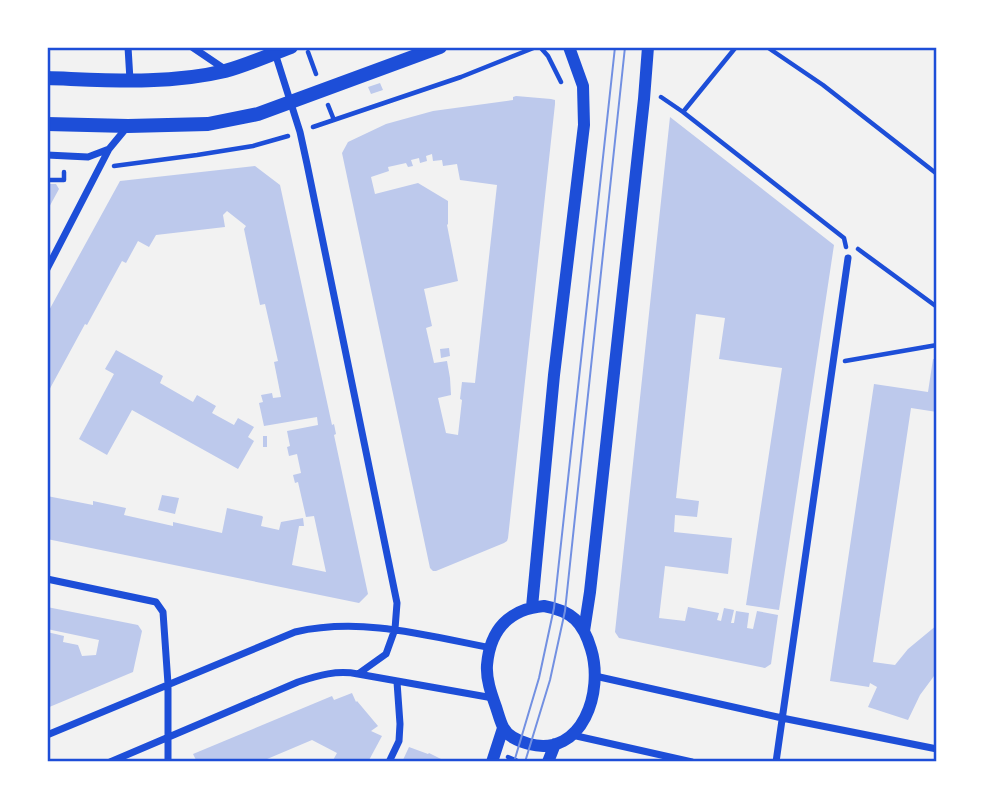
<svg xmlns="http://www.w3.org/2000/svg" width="984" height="809" font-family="Helvetica,sans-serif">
	<rect width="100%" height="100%" fill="#f2f2f2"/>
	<path fill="#bdc9ec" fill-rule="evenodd" d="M 380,83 L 383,90 L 371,94 L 368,87 Z
		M 516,96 L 551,99 L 555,100 L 555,104 L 508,538 L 507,541 L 504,543 L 436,571 L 433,571 L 430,568 L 342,153 L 348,142 L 386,124 L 433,111 L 513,100 L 513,97 ZM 432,154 L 433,161 L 442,160 L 443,166 L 457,164 L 460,180 L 497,185 L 475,383 L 462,382 L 460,399 L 462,400 L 458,435 L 446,433 L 438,398 L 451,395 L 450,378 L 447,361 L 434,363 L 426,328 L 432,326 L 424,289 L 458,281 L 447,225 L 448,224 L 448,201 L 418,183 L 375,194 L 371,177 L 389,171 L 388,167 L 406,163 L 408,167 L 413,166 L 411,160 L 419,158 L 420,163 L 427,161 L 426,156 Z
		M 670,117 L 834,245 L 779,610 L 746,605 L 782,368 L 719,359 L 725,318 L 696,314 L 676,498 L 699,501 L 697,517 L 675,515 L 674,532 L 732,538 L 728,574 L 665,566 L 659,618 L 685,621 L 688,607 L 719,613 L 717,620 L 721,621 L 724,608 L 734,610 L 731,623 L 734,623 L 736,611 L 749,613 L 747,628 L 753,629 L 757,611 L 778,615 L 771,664 L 765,668 L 619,638 L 615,632 Z
		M 255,166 L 280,185 L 332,425 L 334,424 L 336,434 L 334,435 L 368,594 L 359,603 L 47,539 L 47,496 L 93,505 L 93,501 L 126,508 L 124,515 L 173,526 L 173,522 L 222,533 L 227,508 L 262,516 L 263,517 L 261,526 L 279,530 L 281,522 L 303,518 L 304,526 L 299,526 L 292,565 L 326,572 L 314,516 L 306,517 L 298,482 L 295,483 L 293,475 L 301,473 L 297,454 L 289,456 L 287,447 L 290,446 L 287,431 L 318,425 L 317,417 L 264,426 L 259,403 L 263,402 L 261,395 L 272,393 L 273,398 L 281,397 L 274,362 L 278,361 L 265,304 L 260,305 L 244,229 L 246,226 L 227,211 L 223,215 L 225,227 L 156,235 L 149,247 L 138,241 L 126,263 L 122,261 L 87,325 L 85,324 L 47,394 L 47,314 L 120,181 Z
		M 47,184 L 56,184 L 59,189 L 47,211 Z
		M 449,348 L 450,356 L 441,358 L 440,349 Z
		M 116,350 L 163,376 L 160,383 L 193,402 L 197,395 L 216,406 L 212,413 L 234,425 L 238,418 L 254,427 L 248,437 L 254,441 L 238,469 L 132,410 L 107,455 L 79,439 L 114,374 L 105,369 Z
		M 933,359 L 937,359 L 937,412 L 911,408 L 873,662 L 895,665 L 908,649 L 937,625 L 937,672 L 920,695 L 908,720 L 868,707 L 877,687 L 870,683 L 869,687 L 830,681 L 874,384 L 928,392 Z
		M 263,436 L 267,436 L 267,447 L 263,447 Z
		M 162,495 L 179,498 L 175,514 L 158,510 Z
		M 47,607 L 138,625 L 142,631 L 133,672 L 47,708 L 47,665 L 49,664 L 47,660 L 47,632 L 64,636 L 63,642 L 78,645 L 82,656 L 96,655 L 99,640 L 47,629 Z
		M 352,693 L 356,702 L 357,701 L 378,726 L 371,731 L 382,736 L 368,762 L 332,762 L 337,753 L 312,740 L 260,762 L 197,762 L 193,754 L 332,696 L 334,700 Z
		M 409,747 L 428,754 L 429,753 L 447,762 L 402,762 Z"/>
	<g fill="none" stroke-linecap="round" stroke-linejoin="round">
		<path stroke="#1d4ed8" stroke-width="4.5" d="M 540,47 L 548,56 L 561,82
			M 767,47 L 823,85 L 937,174
			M 308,52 L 316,74
			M 661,97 L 683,112 L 844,238 L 846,247
			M 328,105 L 334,120
			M 683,112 L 736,47
			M 313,127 L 461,77 L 536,47
			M 114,166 L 197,155 L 253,146 L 288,136
			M 47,180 L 64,180 L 64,172
			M 858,249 L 937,307
			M 845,361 L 937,345
			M 508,757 L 520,762"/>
		<path stroke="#1d4ed8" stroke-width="7" d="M 128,47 L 130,80
			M 192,47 L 226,70
			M 47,155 L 88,157 L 109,149 L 128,126
			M 47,269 L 109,149
			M 47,579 L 156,602 L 163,612 L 168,684 L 168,762
			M 358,674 L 493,698
			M 595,676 L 782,718 L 937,749
			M 47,735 L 295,632 C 361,617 425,635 491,648
			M 572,735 L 692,762
			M 110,762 L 298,682 C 319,675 337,670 358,674 L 386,654 L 395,629 L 397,603 L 307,164 L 300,132 L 275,53
			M 389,762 L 399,741 L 400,724 L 397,682
			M 776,762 L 848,258"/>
		<path stroke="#1d4ed8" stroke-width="12" d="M 544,606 C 572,611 583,622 591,649 C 604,691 583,758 529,744 C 518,741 508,737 503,727 C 500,721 498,713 496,707 C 491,693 486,679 487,665 C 490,630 509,609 544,606 Z
			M 532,607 L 554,375 L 584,125 L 583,86 L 569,47
			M 584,631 L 590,592 L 644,99 L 648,47
			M 492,762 L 503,728
			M 548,762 L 555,744"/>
		<path stroke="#1d4ed8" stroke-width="14" d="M 47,78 C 106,80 167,85 225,71 C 247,65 269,55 291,47
			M 47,124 L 128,126 L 208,124 L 258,114 L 440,47"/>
		<path stroke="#7290e2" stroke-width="2" d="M 514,762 L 539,678 L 554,608 L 615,47
			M 525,762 L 550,680 L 565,611 L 625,47"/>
	</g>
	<rect width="984" height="809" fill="none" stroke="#ffffff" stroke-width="98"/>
	<rect x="49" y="49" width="886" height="711" fill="none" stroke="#1d4ed8" stroke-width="2.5"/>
</svg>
